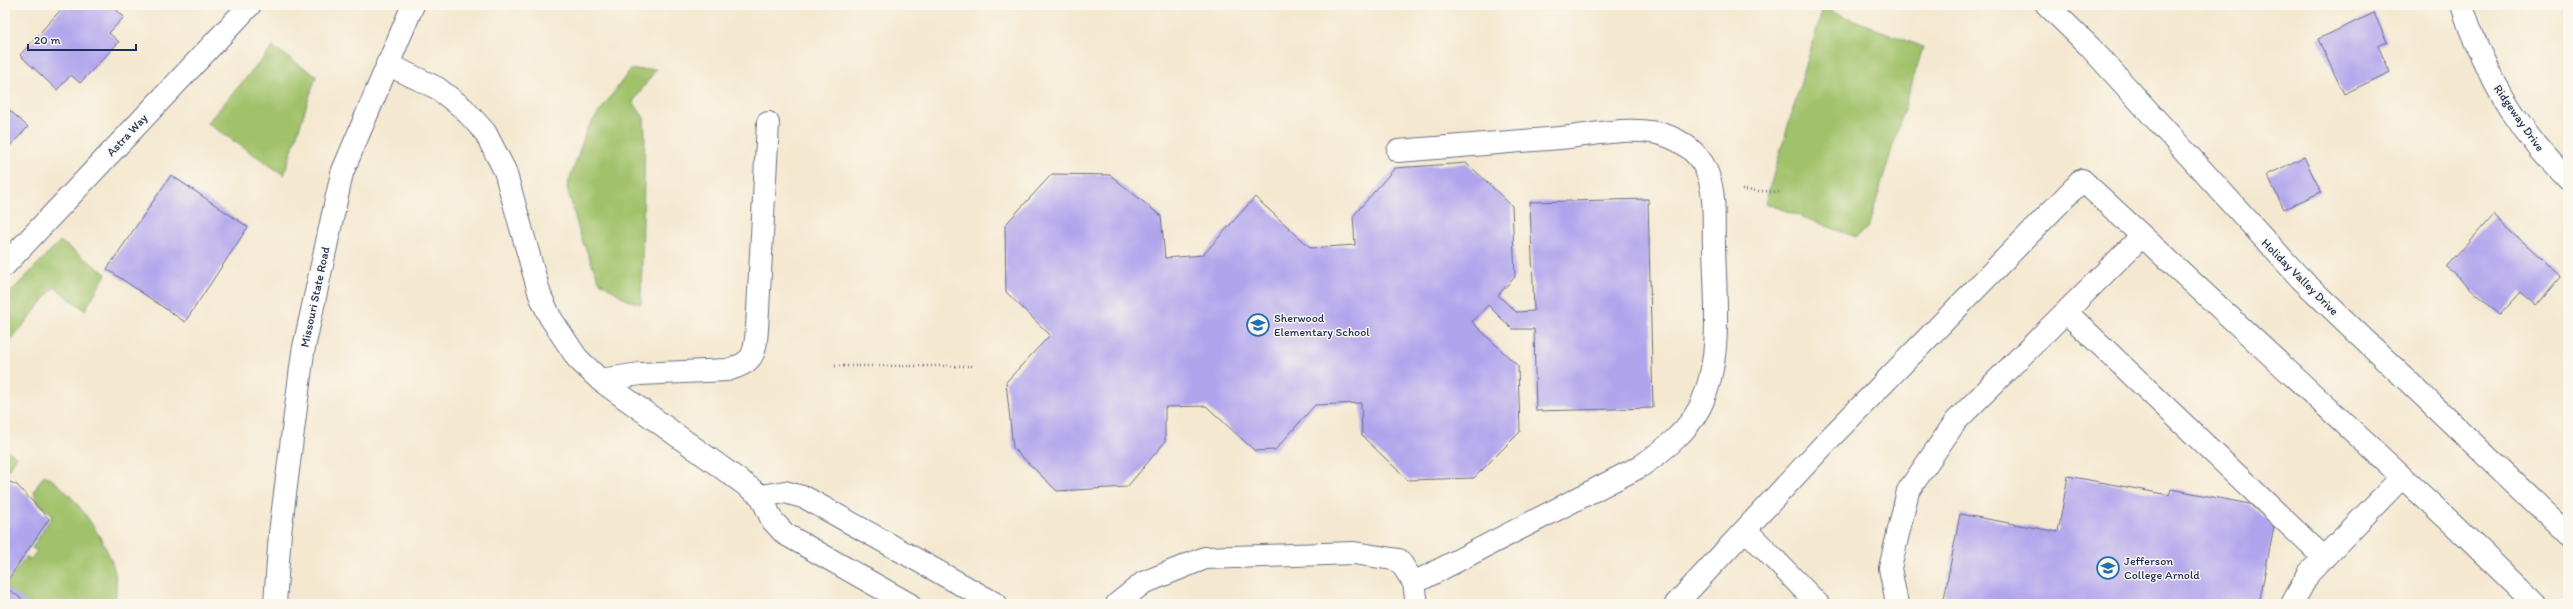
<svg xmlns="http://www.w3.org/2000/svg" width="2573" height="609" font-family="Itim,sans-serif">
	<rect width="100%" height="100%" fill="#fbf7ec"/>
	<filter id="ink" filterUnits="userSpaceOnUse"><feTurbulence type="fractalNoise" baseFrequency=".025" numOctaves="2"/><feDisplacementMap in="SourceGraphic" scale="8" xChannelSelector="R" yChannelSelector="G"/><feConvolveMatrix kernelMatrix="1 2 1 2 8 2 1 2 1" color-interpolation-filters="sRGB"/></filter>
	<filter id="wash" filterUnits="userSpaceOnUse"><feTurbulence type="fractalNoise" baseFrequency=".012" numOctaves="4" result="noise"/><feDisplacementMap in="SourceGraphic" scale="16" xChannelSelector="R" yChannelSelector="G"/><feGaussianBlur stdDeviation="0.9" result="paint"/><feColorMatrix in="noise" values="0 0 0 0 0 0 0 0 0 0 0 0 0 0 0 0 0 1.4 0 .05"/><feComposite in="paint" operator="in"/></filter>
	<g filter="url(#wash)">
		<rect width="100%" height="100%" fill="#f4e8d0"/>
		<path fill="#a1c26b" stroke="#5e7864" d="M 1823,8 L 1923,47 L 1868,228 L 1856,237 L 1765,203 Z
			M 273,47 L 316,76 L 284,175 L 207,123 Z
			M 656,69 L 633,102 L 644,118 L 645,136 L 641,304 L 627,300 L 599,281 L 580,235 L 567,187 L 587,129 L 630,70 Z
			M 60,241 L 106,274 L 85,310 L 54,287 L 5,348 L 5,298 Z
			M 5,449 L 17,457 L 6,473 L 5,473 Z
			M 44,475 C 72,488 109,544 115,573 C 117,584 116,594 115,604 L 27,604 L 5,587 L 26,557 L 30,560 L 37,551 L 32,548 L 53,515 L 36,501 L 34,491 Z"/>
		<g id="blocks">
			<path fill="#b0a4ed" d="M 65,5 L 111,5 L 124,17 L 109,33 L 119,42 L 80,83 L 71,75 L 57,90 L 20,55 Z
				M 2374,13 L 2387,42 L 2378,46 L 2390,72 L 2344,94 L 2318,39 Z
				M 5,106 L 28,127 L 5,151 Z
				M 2304,157 L 2321,192 L 2284,209 L 2267,175 Z
				M 1467,163 L 1512,206 L 1515,277 L 1498,295 L 1516,312 L 1534,311 L 1530,202 L 1648,199 L 1653,408 L 1536,411 L 1534,329 L 1512,329 L 1488,305 L 1472,322 L 1518,366 L 1520,432 L 1474,478 L 1408,480 L 1362,436 L 1361,403 L 1315,405 L 1275,450 L 1255,451 L 1206,406 L 1165,407 L 1165,442 L 1127,487 L 1057,491 L 1013,448 L 1006,382 L 1050,335 L 1006,292 L 1005,225 L 1052,174 L 1110,175 L 1161,216 L 1165,258 L 1203,255 L 1255,197 L 1311,248 L 1355,245 L 1353,216 L 1395,168 Z
				M 171,175 L 248,227 L 185,322 L 107,269 Z
				M 2493,215 L 2561,276 L 2536,305 L 2521,292 L 2500,315 L 2447,267 Z
				M 2068,476 L 2169,495 L 2171,489 L 2250,504 L 2274,526 L 2259,604 L 1943,604 L 1960,514 L 2058,532 Z
				M 5,480 L 17,485 L 49,519 L 5,584 Z
				M 5,587 L 29,604 L 5,604 Z"/>
		</g>
	</g>
	<g filter="url(#ink)">
		<use href="#blocks" fill-opacity="0" stroke="#677086" stroke-width="1"/>
		<g fill="none" stroke-linecap="round" stroke-linejoin="round">
			<g stroke="#677086" stroke-width="24">
				<path id="minor" d="M 2047,5 L 2090,47 L 2301,279 L 2568,534
					M 2462,5 C 2483,73 2518,130 2568,180
					M 387,64 L 437,88 L 463,108 L 485,132 L 505,171 L 540,295 L 550,317 L 577,358 L 600,380 L 761,496 L 772,520 L 785,534 L 909,604
					M 1398,151 C 1452,147 1506,142 1560,138 C 1595,135 1637,124 1670,137 C 1687,144 1702,157 1708,175 C 1716,197 1713,223 1714,246 C 1715,297 1723,359 1700,407 C 1687,432 1664,450 1641,466 L 1414,583
					M 5,265 L 250,5
					M 2066,312 L 2324,558
					M 600,380 L 640,374 L 727,370 C 754,363 755,354 757,329 L 768,123
					M 761,496 L 785,492 L 806,498 L 996,604
					M 1746,530 L 1818,604
					M 275,604 L 280,533 L 303,352 L 342,173 L 413,5
					M 1117,604 L 1143,583 L 1205,558 L 1354,553 L 1399,560 L 1414,583 L 1417,604
					M 1676,604 L 1832,436 L 2082,180 L 2454,525 L 2535,604
					M 1897,604 L 1890,568 L 1908,491 L 1956,421 L 2142,236
					M 2292,604 L 2309,573 L 2402,477"/>
			</g>
			<path stroke="#677086" stroke-width="2.5" stroke-dasharray="1 3" stroke-linecap="butt" d="M 1742,190 L 1779,192
				M 835,366 L 974,366"/>
			<use href="#minor" stroke="#fff" stroke-width="22"/>
		</g>
	</g>
	<defs>
		<g id="school-ring" transform="scale(1.15)"><circle r="9.5" fill="#fbf7ec" stroke="#1f6fb2" stroke-width="1.5"/><path d="M0-5L7-2L0 1L-7-2ZM-4 1L0 2.5L4 1V4Q0 6-4 4Z" fill="#1f6fb2"/></g>
		<g id="university-ring" transform="scale(1.15)"><circle r="9.5" fill="#fbf7ec" stroke="#1f6fb2" stroke-width="1.5"/><path d="M0-5L7-2L0 1L-7-2ZM-4 1L0 2.5L4 1V4Q0 6-4 4Z" fill="#1f6fb2"/></g>
	</defs>
	<g fill-rule="evenodd">
		<use href="#school-ring" x="1258" y="325"/>
		<use href="#university-ring" x="2108" y="568"/>
	</g>
	<g text-anchor="middle" stroke-width="3" stroke-linejoin="round" paint-order="stroke">
		<g font-size="12" fill="#1b2f5e" stroke="#fbf7ec">
			<text transform="translate(2519 118) rotate(55)" y="4">Ridgeway Drive</text>
			<text transform="translate(127 135) rotate(-47)" y="4">Astra Way</text>
			<text transform="translate(2300 277) rotate(45)" y="4">Holiday Valley Drive</text>
			<text transform="translate(315 297) rotate(-78)" y="4">Missouri State Road</text>
		</g>
		<g font-size="12" fill="#1b2f5e" stroke="#fbf7ec" text-anchor="start">
			<text x="1274" y="322">Sherwood<tspan x="1274" dy="14">Elementary School</tspan></text>
			<text x="2124" y="565">Jefferson<tspan x="2124" dy="14">College Arnold</tspan></text>
		</g>
	</g>
	<rect width="2573" height="609" fill="none" stroke="#fbf7ec" stroke-width="20"/>
	<path d="M28 44v6h108v-6" fill="none" stroke="#1b2f5e" stroke-width="2"/>
	<text x="34" y="44" font-size="12" fill="#1b2f5e" stroke="#fbf7ec" stroke-width="3" paint-order="stroke">20 m</text>
</svg>
